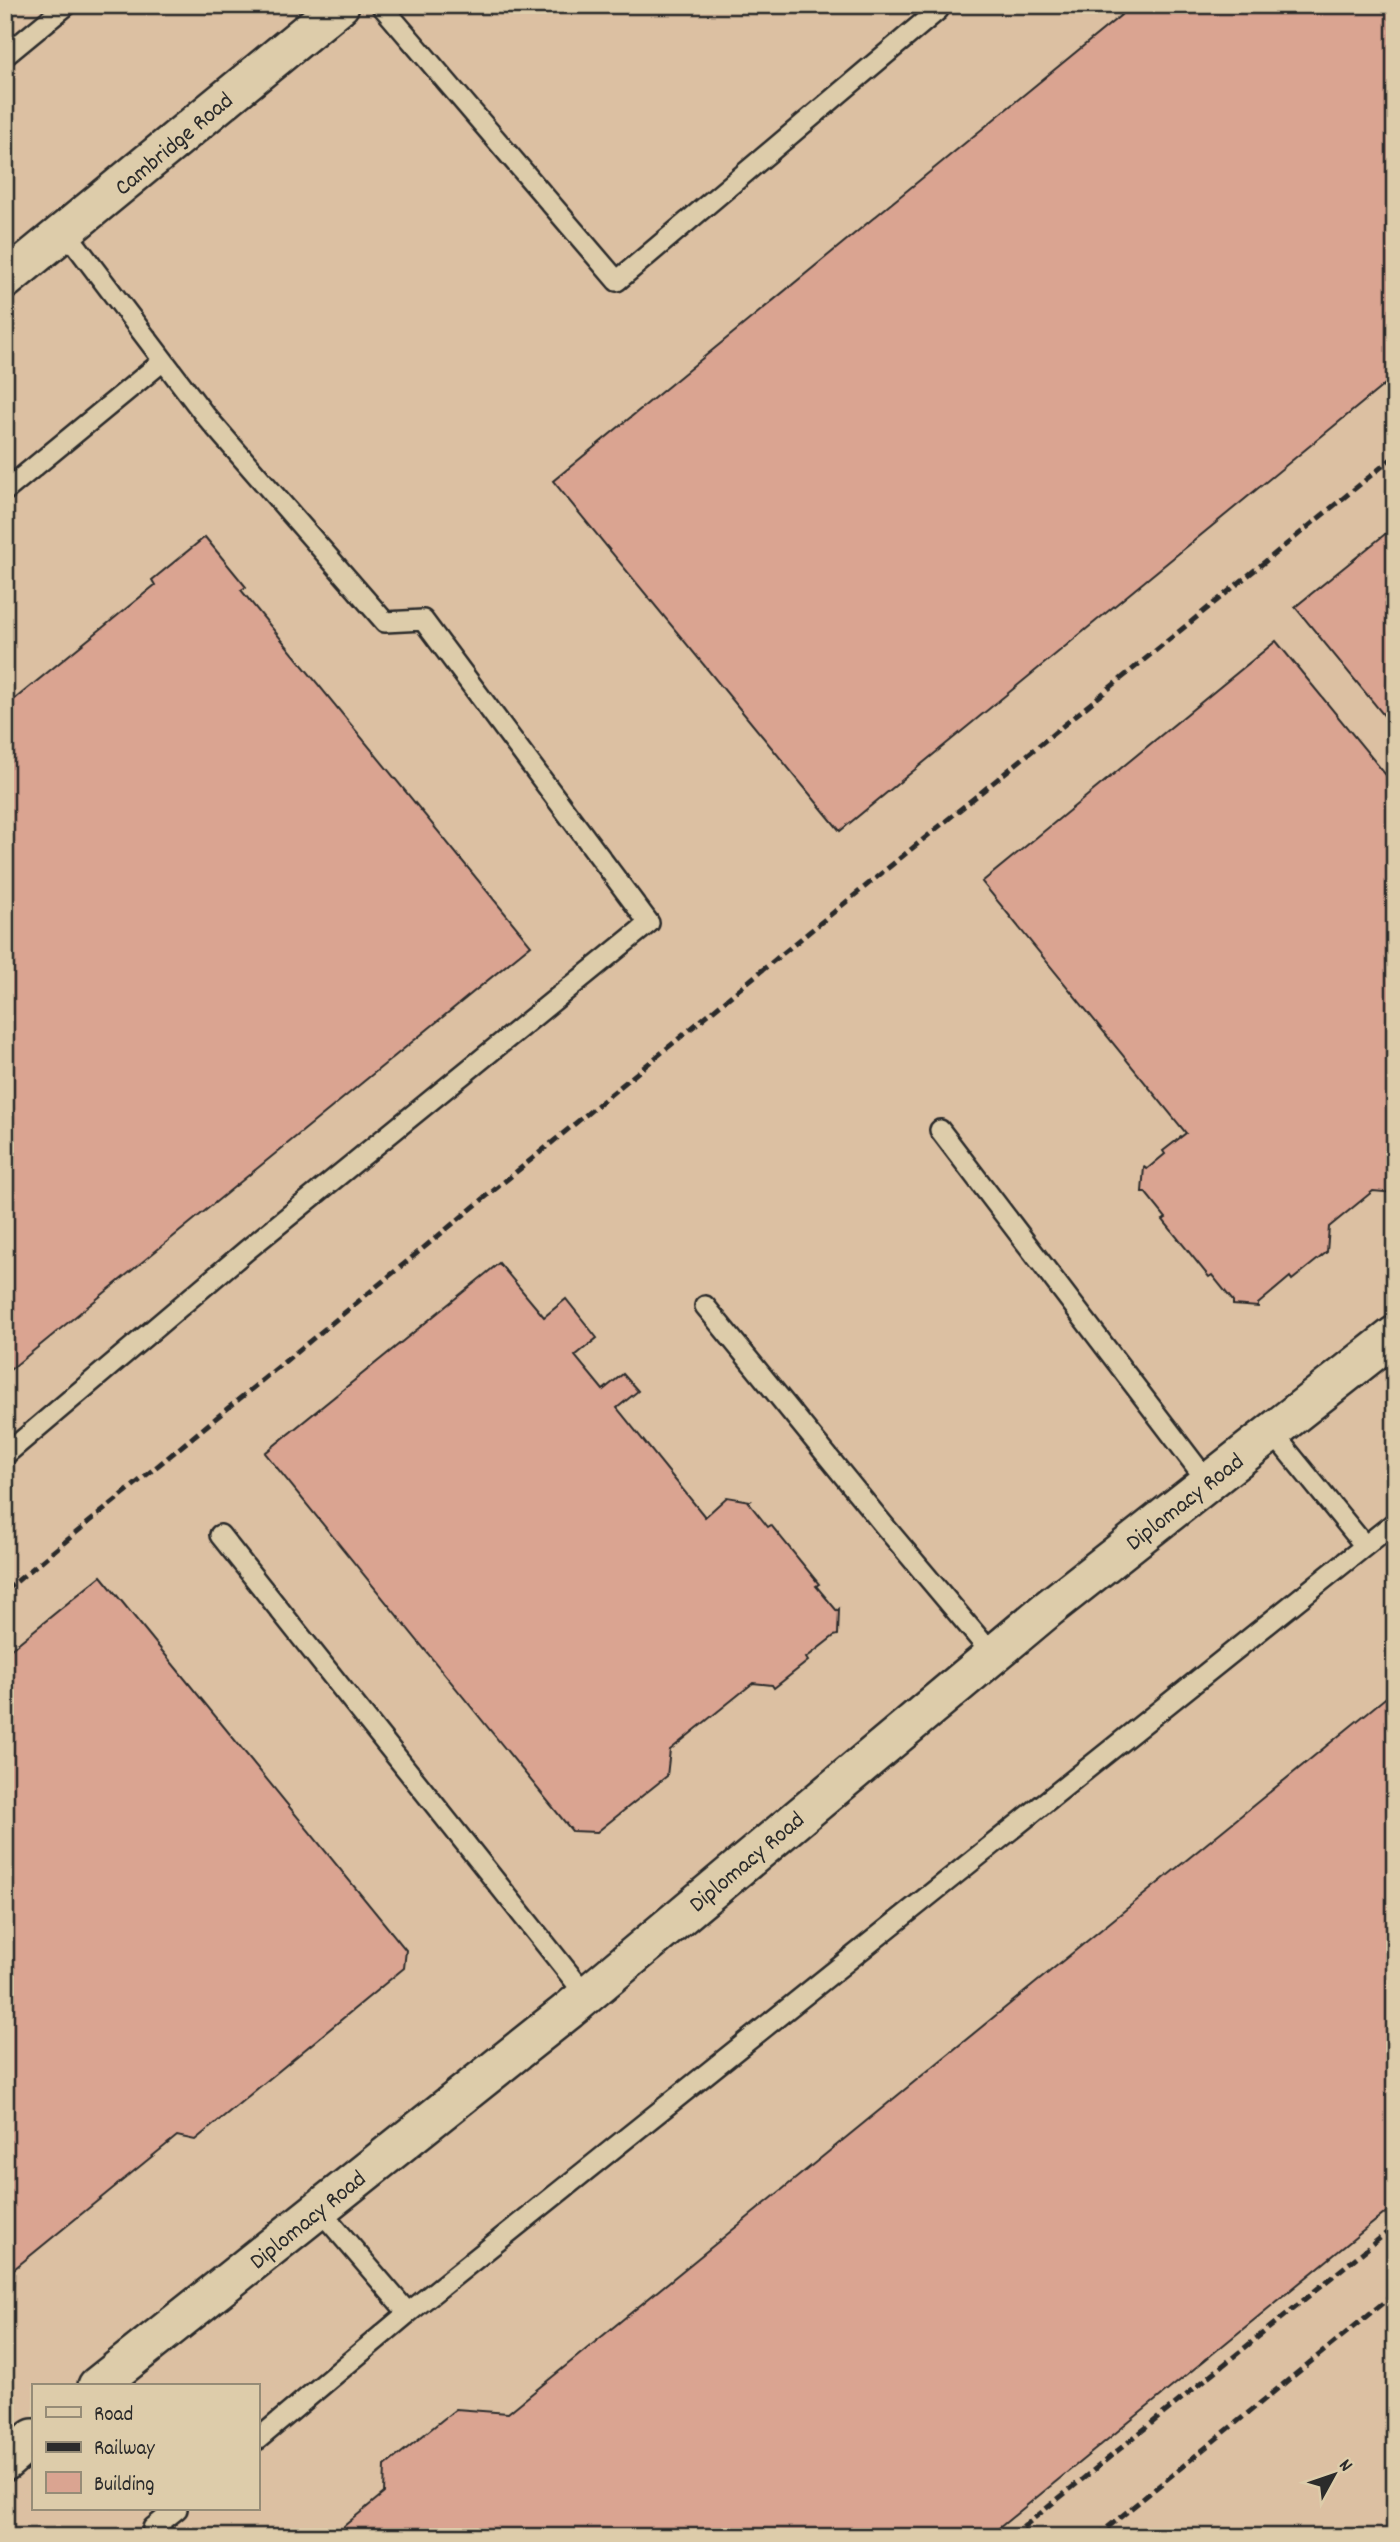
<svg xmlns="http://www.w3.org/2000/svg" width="1400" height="2542" font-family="Dekko,sans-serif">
	<rect width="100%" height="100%" fill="#dca"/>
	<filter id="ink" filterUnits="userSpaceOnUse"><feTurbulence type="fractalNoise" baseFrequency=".0143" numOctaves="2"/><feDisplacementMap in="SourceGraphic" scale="14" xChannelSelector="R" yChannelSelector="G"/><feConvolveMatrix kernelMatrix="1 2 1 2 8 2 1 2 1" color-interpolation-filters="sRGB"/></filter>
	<g filter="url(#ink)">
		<path fill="#dcc0a2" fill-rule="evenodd" d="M 5,5 L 1395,5 L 1395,2537 L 5,2537 ZM 33,2386 L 257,2386 L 257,2509 L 33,2509 Z"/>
		<path fill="#daa491" stroke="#2b2b2b" stroke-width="2" d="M 1113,5 L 1395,5 L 1395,376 L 840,831 L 553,481 L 1121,15 Z
			M 1395,526 L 1395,729 L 1295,607 Z
			M 205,537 L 246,587 L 241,590 L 531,945 L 5,1374 L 5,707 L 155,585 L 152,580 Z
			M 1276,641 L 1395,786 L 1395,1193 L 1373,1191 L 1329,1227 L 1327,1252 L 1292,1280 L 1290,1277 L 1258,1304 L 1258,1307 L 1233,1305 L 1233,1301 L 1212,1275 L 1209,1277 L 1163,1220 L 1166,1218 L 1145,1192 L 1142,1192 L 1144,1167 L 1147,1169 L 1165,1154 L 1163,1151 L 1186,1133 L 982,882 Z
			M 499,1263 L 544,1317 L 566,1299 L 597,1338 L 575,1356 L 603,1390 L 623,1374 L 638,1391 L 617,1408 L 705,1517 L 727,1497 L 750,1501 L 748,1502 L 768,1527 L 771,1525 L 819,1584 L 816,1586 L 837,1611 L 839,1609 L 838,1635 L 834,1636 L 806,1658 L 808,1661 L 774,1688 L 772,1685 L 753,1683 L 670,1750 L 667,1776 L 597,1832 L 572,1831 L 265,1453 Z
			M 101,1576 L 406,1950 L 404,1968 L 195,2140 L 177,2136 L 14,2269 L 13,2288 L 5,2294 L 5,1654 Z
			M 1395,1690 L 1395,2205 L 988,2537 L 343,2537 L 344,2526 L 384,2493 L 385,2466 L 456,2409 L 508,2413 Z"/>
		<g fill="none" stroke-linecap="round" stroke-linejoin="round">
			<g stroke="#2b2b2b" stroke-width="24">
				<path id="service" d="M 381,5 L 617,281 L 938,10 L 937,5
					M 5,56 L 67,5
					M 5,491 L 163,361
					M 940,1130 L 1208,1482
					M 705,1306 L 887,1529 L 993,1655
					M 1272,1432 L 1365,1546
					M 5,1455 L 247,1250 L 649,923 L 423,620 L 385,622 L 204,414 L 66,232
					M 220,1535 L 586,1995
					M 408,2313 L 1395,1522
					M 257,2440 L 408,2313 L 319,2209
					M 160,2537 L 153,2528 L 177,2509"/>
			</g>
			<g stroke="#2b2b2b" stroke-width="42">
				<path id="minor" d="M 5,280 L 340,5
					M 97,2386 L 569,2010 L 1049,1608 L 1395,1335
					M 5,2462 L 33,2438"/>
			</g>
			<use href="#service" stroke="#dca" stroke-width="19"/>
			<use href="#minor" stroke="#dca" stroke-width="37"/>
			<path stroke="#2b2b2b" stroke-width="5" stroke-dasharray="10 5" stroke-linecap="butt" d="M 5,1591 L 760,972 L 1395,456
				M 1011,2537 L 1395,2226
				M 1096,2537 L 1395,2293"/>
		</g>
	</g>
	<g text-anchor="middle" stroke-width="7" stroke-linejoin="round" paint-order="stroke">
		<g font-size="24" fill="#2b2b2b" stroke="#dca">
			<text transform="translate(173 143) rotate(-40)" y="8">Cambridge Road</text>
			<text transform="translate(1184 1501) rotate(-38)" y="8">Diplomacy Road</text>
			<text transform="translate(746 1861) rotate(-40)" y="8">Diplomacy Road</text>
			<text transform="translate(307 2219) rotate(-39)" y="8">Diplomacy Road</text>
		</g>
	</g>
	<rect width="1400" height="2542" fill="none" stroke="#dca" stroke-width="28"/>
	<rect x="14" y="14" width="1372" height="2514" fill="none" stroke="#2b2b2b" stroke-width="2.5" filter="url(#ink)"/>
	<rect x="32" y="2384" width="228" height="126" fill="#ddccaa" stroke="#968c77" stroke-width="2"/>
	<rect x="46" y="2407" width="35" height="10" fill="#ddccaa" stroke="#968c77" stroke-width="2"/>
	<text x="94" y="2420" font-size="21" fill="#2b2b2b">Road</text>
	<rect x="46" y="2442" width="35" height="10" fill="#2b2b2b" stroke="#968c77" stroke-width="2"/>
	<text x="94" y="2454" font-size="21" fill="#2b2b2b">Railway</text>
	<rect x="46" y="2472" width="35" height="21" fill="#daa491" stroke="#968c77" stroke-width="2"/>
	<text x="94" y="2490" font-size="21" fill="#2b2b2b">Building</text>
	<g transform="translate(1334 2475) rotate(50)" stroke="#ddccaa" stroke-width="5" paint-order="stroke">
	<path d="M0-5L12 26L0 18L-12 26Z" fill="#2b2b2b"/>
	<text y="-10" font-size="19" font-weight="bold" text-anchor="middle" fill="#2b2b2b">N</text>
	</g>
</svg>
